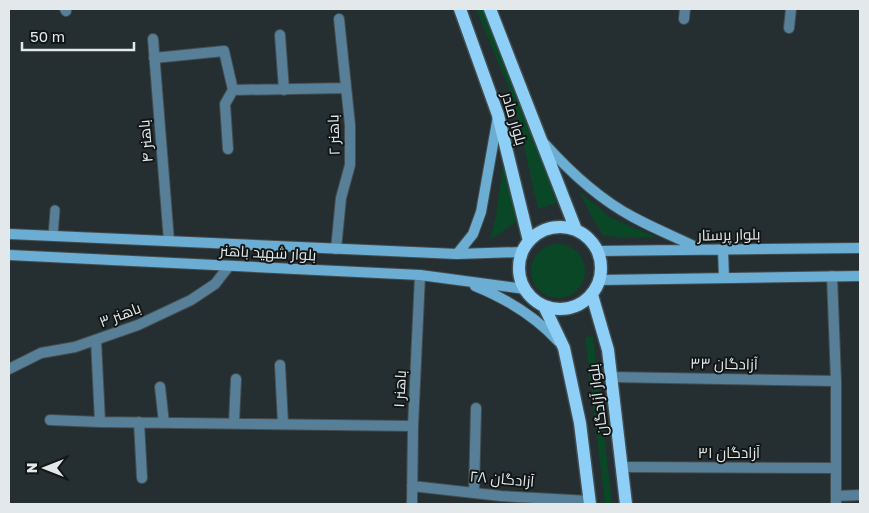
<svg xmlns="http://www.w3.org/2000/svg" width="869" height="513" font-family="'Golos Text',Cairo,sans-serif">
	<rect width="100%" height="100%" fill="#252f31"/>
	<path fill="#094727" d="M 476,9 L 483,9 L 518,93 L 557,203 L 538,209 L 514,101 Z
		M 504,155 L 516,222 L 490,240 L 496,216 Z
		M 579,191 L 611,218 L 656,237 L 621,238 L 603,235 L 593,219 Z
		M531 271a27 27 0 1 1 54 0a27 27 0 1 1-54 0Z
		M 593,336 L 612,504 L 605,504 L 585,337 Z"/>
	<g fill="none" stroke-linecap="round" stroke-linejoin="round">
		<g stroke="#434d4f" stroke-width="11">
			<path id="lane" d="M 53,236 L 55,210"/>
		</g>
		<g stroke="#434d4f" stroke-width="12">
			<path id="street" d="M 65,9 L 66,11
				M 684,19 L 685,9
				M 789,28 L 791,9
				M 280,35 L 284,90
				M 153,39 L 169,241
				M 154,58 L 224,51 L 233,90 L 346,88
				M 228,149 L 225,104 L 233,90
				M 336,249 L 341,198 L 350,165 L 350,125 L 339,19
				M 832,276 L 836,381 L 836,504
				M 96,340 L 100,422 L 413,426
				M 280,365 L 283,424
				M 9,369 L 41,353 L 75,347 L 138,325 L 191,300 L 215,284 L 229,266
				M 611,377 L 836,381
				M 160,387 L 164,423
				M 50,420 L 100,422
				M 139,422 L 142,478
				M 234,423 L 236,379
				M 622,467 L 836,468
				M 412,486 L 501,496 L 590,501
				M 474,492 L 476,408
				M 836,496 L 860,495
				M 412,504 L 413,426 L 420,275"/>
		</g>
		<g stroke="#434d4f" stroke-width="12">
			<path id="secondary" d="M 544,143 C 570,172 599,199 633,217 C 655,229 678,238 700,249
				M 9,234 L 457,254 L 522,252
				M 723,250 L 724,278
				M 598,251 L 860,248
				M 457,254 L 473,234 L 481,212 L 498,116
				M 9,255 L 420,275 L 525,289
				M 600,280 L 860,276
				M 475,286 C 507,299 535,316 558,341"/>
		</g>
		<g stroke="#434d4f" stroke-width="15">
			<path id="primary" d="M 460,9 L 498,115 L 529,241
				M 490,9 L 576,230
				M519 268a41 41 0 1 1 82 0a41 41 0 1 1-82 0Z
				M 592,295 L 608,350 L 626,504
				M 544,306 L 564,348 L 580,423 L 590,504"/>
		</g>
		<use href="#lane" stroke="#577f97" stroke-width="9"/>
		<use href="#street" stroke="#577f97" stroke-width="10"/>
		<use href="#secondary" stroke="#6cadd3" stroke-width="10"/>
		<use href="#primary" stroke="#8dcff6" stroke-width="12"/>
	</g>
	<g text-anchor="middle" stroke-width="4" stroke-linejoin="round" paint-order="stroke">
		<g font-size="15" fill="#e3e9ea" stroke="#121617">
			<text transform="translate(514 119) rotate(74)" y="5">بلوار مادر</text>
			<text transform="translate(334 135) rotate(-92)" y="5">باهنر ۲</text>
			<text transform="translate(146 141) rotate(-95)" y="5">باهنر ۴</text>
			<text transform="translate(729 235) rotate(-1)" y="5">بلوار پرستار</text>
			<text transform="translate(268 253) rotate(3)" y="5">بلوار شهید باهنر</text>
			<text transform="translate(120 315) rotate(-21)" y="5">باهنر ۳</text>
			<text transform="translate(724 364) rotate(1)" y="5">آزادگان ۳۳</text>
			<text transform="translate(400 389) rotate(-87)" y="5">باهنر ۱</text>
			<text transform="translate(598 400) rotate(-97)" y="5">بلوار آزادگان</text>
			<text x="729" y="458">آزادگان ۳۱</text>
			<text transform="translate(502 479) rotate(5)" y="5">آزادگان ۲۸</text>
		</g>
	</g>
	<rect width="869" height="513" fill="none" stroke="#e3e9ea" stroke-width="20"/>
	<g transform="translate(45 468) rotate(270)" stroke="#121617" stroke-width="4" paint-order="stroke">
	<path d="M0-4L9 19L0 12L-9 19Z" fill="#e3e9ea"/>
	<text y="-8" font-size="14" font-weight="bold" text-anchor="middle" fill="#e3e9ea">N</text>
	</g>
	<path d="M22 42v8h112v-8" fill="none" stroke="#e3e9ea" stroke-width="2.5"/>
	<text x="30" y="42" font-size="15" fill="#e3e9ea" stroke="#121617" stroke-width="4" paint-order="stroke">50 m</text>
</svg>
